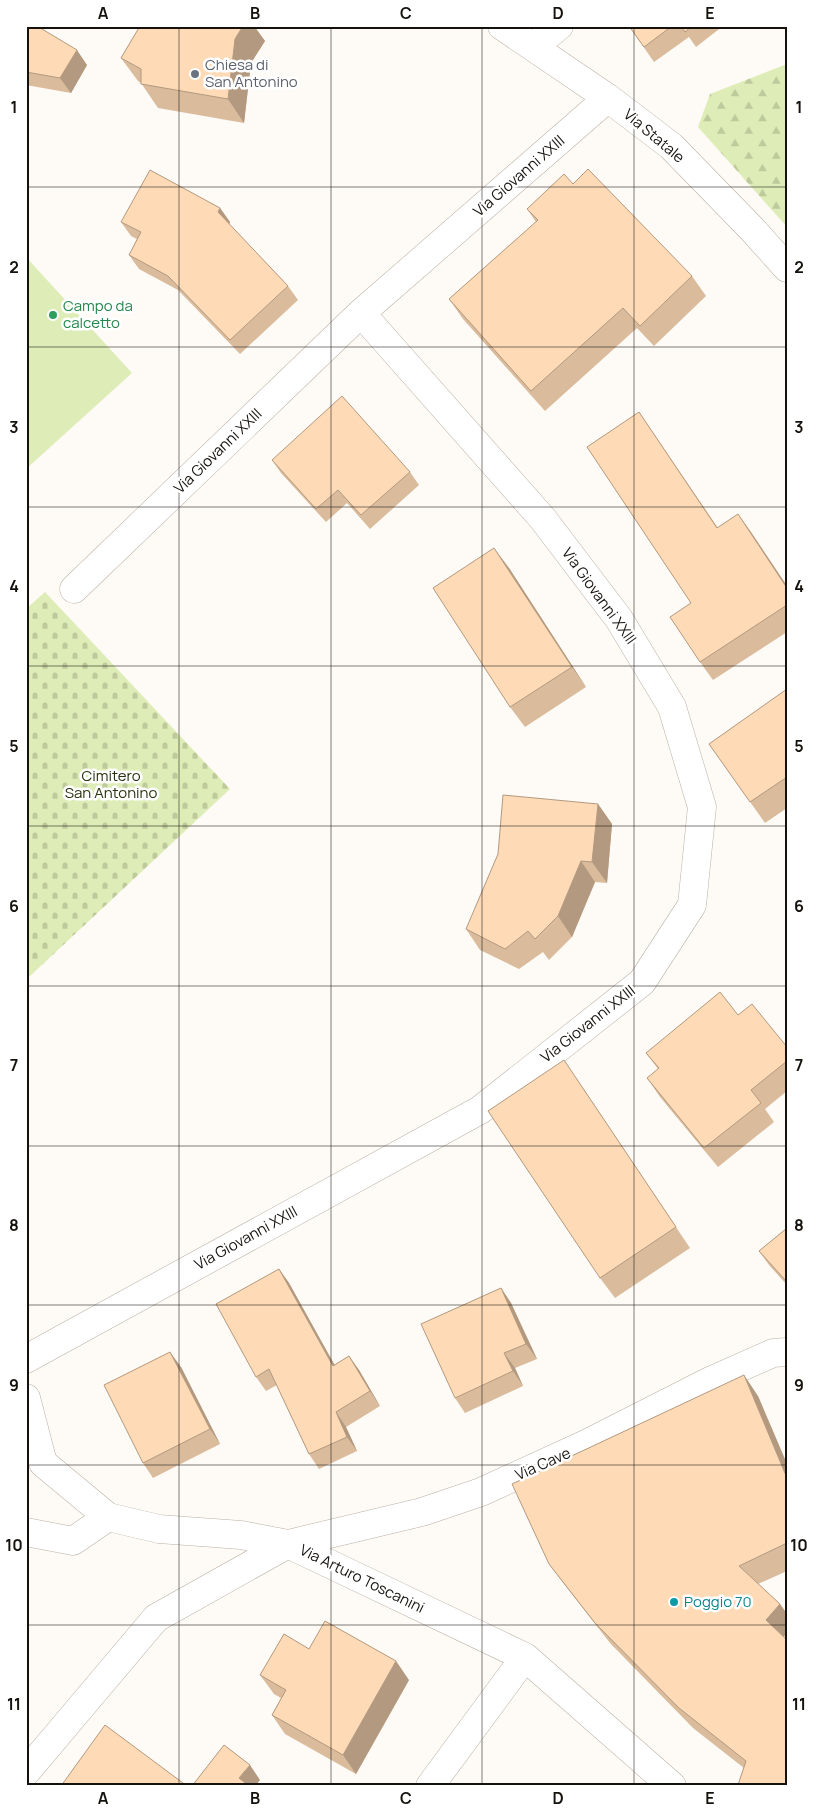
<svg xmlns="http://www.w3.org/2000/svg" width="813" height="1812" font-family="Manrope,sans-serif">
	<defs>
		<pattern id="forest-firs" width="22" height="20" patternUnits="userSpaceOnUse" patternTransform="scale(1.25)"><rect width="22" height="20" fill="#deedb7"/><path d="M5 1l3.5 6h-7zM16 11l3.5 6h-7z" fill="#beca9c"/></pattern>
		<pattern id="cemetery-stones" width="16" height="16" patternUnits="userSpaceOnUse" patternTransform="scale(1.25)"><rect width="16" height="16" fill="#deedb7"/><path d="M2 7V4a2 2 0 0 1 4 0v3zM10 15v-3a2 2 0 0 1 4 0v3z" fill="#beca9c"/></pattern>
	</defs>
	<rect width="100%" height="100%" fill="#fefaf5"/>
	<path fill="url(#forest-firs)" d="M 787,64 L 787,227 L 698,127 L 710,94 Z"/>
	<path fill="url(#cemetery-stones)" d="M 45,592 L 230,789 L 29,977 L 26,974 L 26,609 Z"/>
	<path fill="#deedb7" d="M 26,257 L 132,373 L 26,469 Z"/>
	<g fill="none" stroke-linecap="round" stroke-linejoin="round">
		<g stroke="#bbb1a6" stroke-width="29">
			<path id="minor" d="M 502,26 L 608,98 L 671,146 L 751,228 L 787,268
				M 533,47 L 559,26
				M 74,589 L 361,313 L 608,98
				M 26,1359 L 480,1110 L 642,982 L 692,905 L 702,807 L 672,707 L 619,619 L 543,519 L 361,313
				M 26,1398 L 43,1463 L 108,1517 L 159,1529 L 241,1535 L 288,1544 L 422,1512 L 481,1492 L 586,1444 L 710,1381 L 773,1353 L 787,1352
				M 26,1532 L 73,1541 L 108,1517
				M 26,1772 L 156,1618 L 288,1544 L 525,1657 L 672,1786
				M 430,1786 L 525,1657"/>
		</g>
		<use href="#minor" stroke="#fff" stroke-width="28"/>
	</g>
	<path fill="#dabc9d" d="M 26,26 L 87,65 L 71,93 L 26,85 Z
		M 140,26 L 254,26 L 265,41 L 251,63 L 244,123 L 158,108 L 141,83 L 138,81 L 121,58 Z
		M 629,26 L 723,26 L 696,47 L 689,37 L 654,62 Z
		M 573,184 L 692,276 L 706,296 L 654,346 L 637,328 L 545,411 L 463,319 L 449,299 L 536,222 L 527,209 Z
		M 220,208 L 230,222 L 229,224 L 288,286 L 298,300 L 240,354 L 178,290 L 139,269 L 129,255 L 137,239 L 131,236 L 121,222 Z
		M 639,412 L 718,528 L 738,514 L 787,586 L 787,632 L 713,680 L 700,662 L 691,603 Z
		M 272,460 L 410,472 L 419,485 L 370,529 L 347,503 L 326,522 L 281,473 Z
		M 509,568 L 586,687 L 525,727 L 510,707 Z
		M 787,689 L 787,808 L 765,823 L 709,744 Z
		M 598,804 L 612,824 L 607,883 L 595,882 L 572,937 L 549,960 L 543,952 L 519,969 L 480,950 L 466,929 Z
		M 738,1015 L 787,1047 L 787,1091 L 765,1109 L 774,1122 L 718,1167 L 660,1097 L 647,1078 L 658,1069 L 646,1053 Z
		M 578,1081 L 690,1248 L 615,1298 L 600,1278 Z
		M 787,1228 L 787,1285 L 769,1265 L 759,1251 Z
		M 279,1269 L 289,1283 L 334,1365 L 349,1356 L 359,1370 L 380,1406 L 346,1427 L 357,1451 L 319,1469 L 309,1454 L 277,1385 L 266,1391 L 256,1377 Z
		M 501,1288 L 511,1303 L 537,1359 L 515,1368 L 523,1386 L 465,1413 L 455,1398 Z
		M 181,1367 L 220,1444 L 153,1478 L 143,1463 Z
		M 758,1396 L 787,1464 L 787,1571 L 758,1584 L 780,1604 L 787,1614 L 787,1633 L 784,1637 L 787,1786 L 739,1786 L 738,1785 L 744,1768 L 693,1728 L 610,1643 L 564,1584 L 549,1564 Z
		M 309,1649 L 409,1680 L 356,1774 L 285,1734 L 272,1715 L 281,1698 L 274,1694 L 260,1675 Z"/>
	<path fill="#b2997f" d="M 243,26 L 254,26 L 265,41 L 251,63 L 244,123 L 228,99 L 235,39 Z
		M 77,50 L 87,65 L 71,93 L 60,78 Z
		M 220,208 L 230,222 L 228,227 L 218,212 Z
		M 738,514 L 751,532 L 787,586 L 787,588 Z
		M 494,548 L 509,568 L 586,687 L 572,667 Z
		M 598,804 L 612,824 L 607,883 L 592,862 Z
		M 581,861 L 595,882 L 572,937 L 558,916 Z
		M 279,1269 L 289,1283 L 343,1380 L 333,1366 Z
		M 501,1288 L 511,1303 L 537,1359 L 526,1344 Z
		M 170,1352 L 181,1367 L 220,1444 L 210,1429 Z
		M 504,1353 L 515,1368 L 523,1386 L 513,1371 Z
		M 349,1356 L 359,1370 L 380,1406 L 370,1391 Z
		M 744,1375 L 758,1396 L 787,1464 L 787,1478 Z
		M 336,1412 L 346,1427 L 357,1451 L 347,1437 Z
		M 780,1604 L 787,1614 L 787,1633 L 780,1641 L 766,1620 Z
		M 396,1661 L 409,1680 L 356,1774 L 343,1755 Z
		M 250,1765 L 260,1780 L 255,1786 L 245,1786 L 239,1778 Z"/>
	<path fill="#fedbb6" stroke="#b2997f" d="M 26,26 L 37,26 L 77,50 L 60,78 L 26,72 Z
		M 140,26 L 243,26 L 235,39 L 228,99 L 141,84 L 141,69 L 121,58 Z
		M 629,26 L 672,26 L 644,47 Z
		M 681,26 L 692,26 L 685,32 Z
		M 588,169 L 692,276 L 640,326 L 623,308 L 531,391 L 449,299 L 538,220 L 527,209 L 564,174 L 573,184 Z
		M 150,170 L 220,208 L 218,212 L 288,286 L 230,340 L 168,276 L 129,255 L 141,232 L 121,222 Z
		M 342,396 L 410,472 L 361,515 L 338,490 L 316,509 L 272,460 Z
		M 639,412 L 717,528 L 738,514 L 787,588 L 787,605 L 700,662 L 670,617 L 691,603 L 587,447 Z
		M 494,548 L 572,667 L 510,707 L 433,588 Z
		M 787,689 L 787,777 L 750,802 L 709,744 Z
		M 503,795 L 598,804 L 592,862 L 581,861 L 558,916 L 535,939 L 528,931 L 505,949 L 466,929 L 498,854 Z
		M 720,992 L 738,1015 L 752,1004 L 787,1047 L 787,1061 L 751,1090 L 761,1103 L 704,1148 L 647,1078 L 659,1068 L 646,1053 Z
		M 564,1060 L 676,1227 L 600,1278 L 488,1111 Z
		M 787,1228 L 787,1282 L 759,1251 Z
		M 279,1269 L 333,1366 L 349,1356 L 370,1391 L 336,1412 L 347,1437 L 309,1454 L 269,1369 L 256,1377 L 216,1304 Z
		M 501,1288 L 526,1344 L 504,1353 L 513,1371 L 455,1398 L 421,1324 Z
		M 170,1352 L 210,1429 L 143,1463 L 104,1385 Z
		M 744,1375 L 787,1478 L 787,1543 L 739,1566 L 780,1604 L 766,1620 L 787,1640 L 787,1786 L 740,1786 L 738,1785 L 746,1761 L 679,1708 L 595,1623 L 549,1564 L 512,1484 Z
		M 325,1621 L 396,1661 L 343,1755 L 272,1715 L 286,1690 L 260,1675 L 284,1634 L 309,1649 Z
		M 105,1725 L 187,1786 L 61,1786 Z
		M 224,1745 L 250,1765 L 239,1778 L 249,1786 L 192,1786 Z"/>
	<path fill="none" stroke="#15120e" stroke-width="1" stroke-opacity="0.55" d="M 179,26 L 179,1786M 331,26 L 331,1786M 482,26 L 482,1786M 634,26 L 634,1786M 26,187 L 787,187M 26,347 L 787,347M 26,507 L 787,507M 26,666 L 787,666M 26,826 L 787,826M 26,986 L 787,986M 26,1146 L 787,1146M 26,1305 L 787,1305M 26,1465 L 787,1465M 26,1625 L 787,1625"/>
	<circle fill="#6b7280" stroke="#fff" stroke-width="2" cx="195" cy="74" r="5"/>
	<circle fill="#2e9e5b" stroke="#fff" stroke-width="2" cx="53" cy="315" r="5"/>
	<circle fill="#0f9aa8" stroke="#fff" stroke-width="2" cx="674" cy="1602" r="5"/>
	<g text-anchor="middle" stroke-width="5" stroke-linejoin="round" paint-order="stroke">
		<g font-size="15" fill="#5b616d" stroke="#fff" text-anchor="start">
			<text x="205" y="70">Chiesa di<tspan x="205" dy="17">San Antonino</tspan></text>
		</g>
		<g font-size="15" fill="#15120e" stroke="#fff">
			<text transform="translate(654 136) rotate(40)" y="5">Via Statale</text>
			<text transform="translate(519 176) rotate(-41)" y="5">Via Giovanni XXIII</text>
			<text transform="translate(218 451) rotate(-44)" y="5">Via Giovanni XXIII</text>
			<text transform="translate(599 596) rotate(54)" y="5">Via Giovanni XXIII</text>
			<text transform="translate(588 1024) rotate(-38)" y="5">Via Giovanni XXIII</text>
			<text transform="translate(246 1238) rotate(-29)" y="5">Via Giovanni XXIII</text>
			<text transform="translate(543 1464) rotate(-24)" y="5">Via Cave</text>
			<text transform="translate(362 1579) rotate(26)" y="5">Via Arturo Toscanini</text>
		</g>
		<g font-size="15" fill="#27864d" stroke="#fff" text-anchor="start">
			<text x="63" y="311">Campo da<tspan x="63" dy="17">calcetto</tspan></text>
		</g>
		<g font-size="15" fill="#29310f" stroke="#fff">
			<text x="111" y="781">Cimitero<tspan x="111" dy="17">San Antonino</tspan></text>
		</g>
		<g font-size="15" fill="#0d838f" stroke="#fff" text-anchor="start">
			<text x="684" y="1607">Poggio 70</text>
		</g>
	</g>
	<rect width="813" height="1812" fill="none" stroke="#ffffff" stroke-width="55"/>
	<rect x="28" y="28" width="758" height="1756" fill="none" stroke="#15120e" stroke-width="2"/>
	<g font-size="16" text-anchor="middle" font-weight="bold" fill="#15120e">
		<text x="103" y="19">A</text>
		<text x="255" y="19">B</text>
		<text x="406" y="19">C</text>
		<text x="558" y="19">D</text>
		<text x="710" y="19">E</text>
		<text x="14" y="113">1</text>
		<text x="799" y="113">1</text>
		<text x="14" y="273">2</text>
		<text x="799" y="273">2</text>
		<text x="14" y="433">3</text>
		<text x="799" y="433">3</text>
		<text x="14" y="592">4</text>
		<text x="799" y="592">4</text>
		<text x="14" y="752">5</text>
		<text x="799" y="752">5</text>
		<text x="14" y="912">6</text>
		<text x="799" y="912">6</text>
		<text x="14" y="1071">7</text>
		<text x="799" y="1071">7</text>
		<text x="14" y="1231">8</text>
		<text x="799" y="1231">8</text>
		<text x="14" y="1391">9</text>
		<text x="799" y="1391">9</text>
		<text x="14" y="1551">10</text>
		<text x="799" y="1551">10</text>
		<text x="14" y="1710">11</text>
		<text x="799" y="1710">11</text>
		<text x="103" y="1804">A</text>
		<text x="255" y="1804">B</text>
		<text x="406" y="1804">C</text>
		<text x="558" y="1804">D</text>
		<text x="710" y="1804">E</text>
	</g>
</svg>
